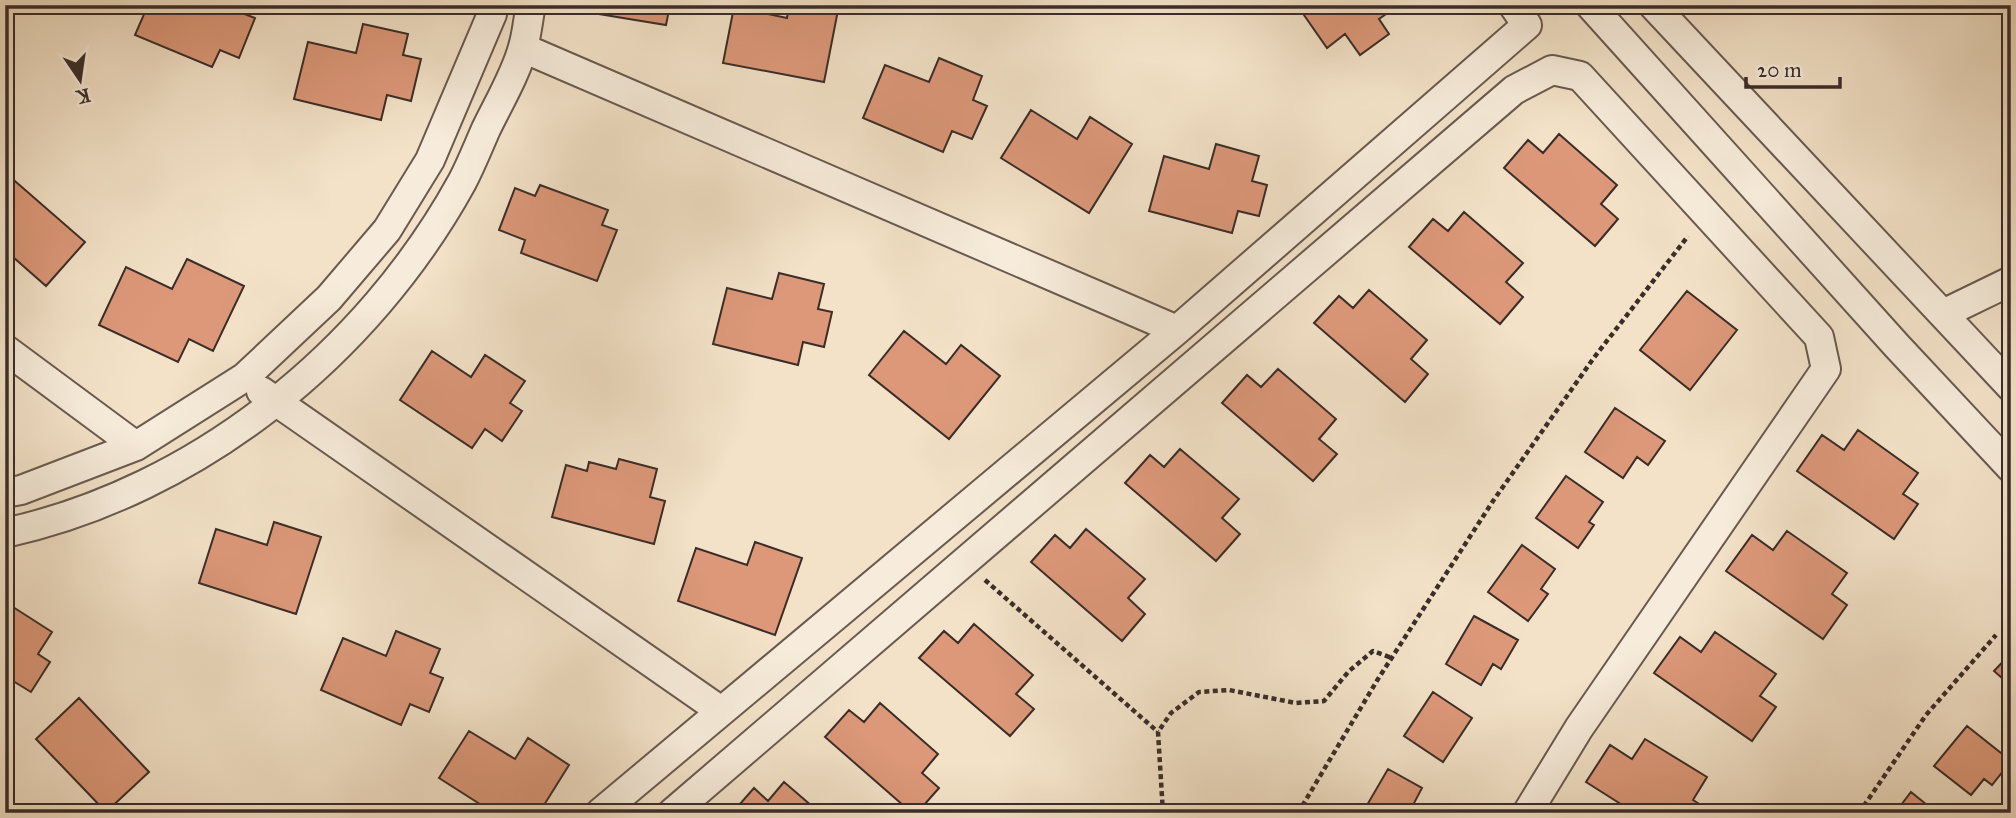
<svg xmlns="http://www.w3.org/2000/svg" width="2016" height="818" font-family="'IM FELL Great Primer',serif">
	<rect width="100%" height="100%" fill="#f3e2c8"/>
	<filter id="stains"><feTurbulence type="fractalNoise" baseFrequency=".00286" numOctaves="4"/><feColorMatrix values="0 0 0 0 .2 0 0 0 0 .09 0 0 0 0 .02 0 0 0 .5 -.17"/></filter>
	<radialGradient id="worn" r=".72"><stop offset=".6" stop-color="#630" stop-opacity="0"/><stop offset="1" stop-color="#630" stop-opacity=".3"/></radialGradient>
	<path fill="#dc9879" stroke="#3a2d28" stroke-width="2" d="M 148,5 L 242,5 L 239,12 L 255,18 L 239,58 L 220,50 L 212,67 L 135,35 Z
		M 581,5 L 670,5 L 666,25 L 580,11 Z
		M 789,5 L 839,5 L 824,82 L 723,63 L 734,7 L 787,18 Z
		M 1297,5 L 1399,5 L 1379,19 L 1389,34 L 1360,55 L 1345,34 L 1327,48 Z
		M 363,24 L 408,34 L 403,55 L 421,59 L 411,101 L 387,95 L 381,120 L 294,99 L 308,42 L 356,53 Z
		M 939,58 L 982,76 L 973,100 L 987,106 L 972,139 L 952,131 L 943,152 L 863,118 L 885,65 L 929,82 Z
		M 1031,110 L 1077,139 L 1090,117 L 1132,144 L 1089,213 L 1001,158 Z
		M 1559,134 L 1617,185 L 1601,204 L 1618,219 L 1595,246 L 1504,168 L 1528,140 L 1543,153 Z
		M 1216,144 L 1259,156 L 1252,181 L 1267,185 L 1259,216 L 1238,211 L 1232,233 L 1149,211 L 1164,156 L 1209,169 Z
		M 8,175 L 85,242 L 46,286 L 5,250 L 5,178 Z
		M 540,185 L 608,210 L 602,225 L 617,230 L 597,281 L 521,253 L 525,240 L 499,230 L 515,188 L 535,196 Z
		M 1464,212 L 1523,263 L 1506,282 L 1523,297 L 1500,324 L 1409,247 L 1433,219 L 1448,231 Z
		M 187,259 L 244,286 L 213,351 L 189,339 L 178,362 L 99,325 L 126,267 L 172,289 Z
		M 779,273 L 824,284 L 818,309 L 832,312 L 824,347 L 803,342 L 798,365 L 713,344 L 727,288 L 772,299 Z
		M 1369,290 L 1427,340 L 1411,359 L 1428,374 L 1405,402 L 1314,323 L 1339,296 L 1353,308 Z
		M 1687,291 L 1737,330 L 1690,390 L 1640,350 Z
		M 904,331 L 946,364 L 961,345 L 1000,376 L 949,439 L 869,375 Z
		M 432,351 L 471,377 L 485,355 L 525,381 L 510,403 L 522,411 L 502,441 L 485,429 L 472,448 L 400,400 Z
		M 1278,369 L 1336,419 L 1319,439 L 1337,454 L 1313,481 L 1222,403 L 1247,375 L 1261,387 Z
		M 1615,408 L 1665,441 L 1648,465 L 1637,457 L 1623,478 L 1585,452 Z
		M 1858,430 L 1918,473 L 1903,494 L 1918,504 L 1894,539 L 1797,471 L 1822,435 L 1844,450 Z
		M 1180,449 L 1239,499 L 1222,518 L 1240,534 L 1216,561 L 1125,483 L 1150,455 L 1164,467 Z
		M 619,459 L 657,469 L 650,497 L 665,501 L 654,544 L 552,517 L 566,465 L 587,471 L 589,462 L 616,469 Z
		M 1566,476 L 1603,502 L 1589,522 L 1594,525 L 1578,548 L 1536,518 Z
		M 274,522 L 321,537 L 296,614 L 199,583 L 216,529 L 267,545 Z
		M 1086,529 L 1145,579 L 1128,598 L 1145,614 L 1122,641 L 1031,562 L 1055,535 L 1070,548 Z
		M 1787,531 L 1847,573 L 1832,594 L 1847,605 L 1823,639 L 1726,571 L 1752,535 L 1773,550 Z
		M 755,542 L 802,558 L 775,635 L 678,601 L 696,548 L 747,565 Z
		M 1522,545 L 1555,569 L 1541,589 L 1548,594 L 1528,621 L 1488,592 Z
		M 13,607 L 52,632 L 38,654 L 50,662 L 31,692 L 13,681 L 5,692 L 5,618 Z
		M 1474,616 L 1518,640 L 1501,669 L 1493,664 L 1481,685 L 1446,664 Z
		M 974,624 L 1033,675 L 1016,694 L 1034,709 L 1010,736 L 919,658 L 944,631 L 958,643 Z
		M 396,631 L 440,649 L 430,673 L 443,678 L 429,712 L 410,704 L 401,725 L 321,690 L 343,638 L 386,656 Z
		M 1715,632 L 1776,674 L 1760,696 L 1776,707 L 1752,741 L 1654,673 L 1680,637 L 1701,652 Z
		M 2011,653 L 2011,686 L 1994,671 Z
		M 1433,692 L 1472,718 L 1443,762 L 1404,736 Z
		M 79,698 L 149,772 L 106,812 L 36,739 Z
		M 880,703 L 938,754 L 922,773 L 939,788 L 917,813 L 912,813 L 825,737 L 849,710 L 864,722 Z
		M 1967,726 L 2011,761 L 1992,785 L 1984,779 L 1971,795 L 1934,766 Z
		M 469,731 L 515,759 L 528,738 L 569,765 L 539,813 L 494,813 L 439,778 Z
		M 1645,739 L 1707,777 L 1693,800 L 1709,810 L 1707,813 L 1635,813 L 1586,782 L 1610,745 L 1632,759 Z
		M 1388,769 L 1422,788 L 1413,805 L 1424,811 L 1422,813 L 1363,812 Z
		M 784,782 L 820,813 L 732,813 L 754,788 L 768,801 Z
		M 1911,792 L 1937,813 L 1895,813 Z"/>
	<g fill="none" stroke-linecap="round" stroke-linejoin="round">
		<g stroke="#685a50" stroke-width="32">
			<path id="minor" d="M 1590,5 L 1897,346 L 2011,468
				M 1653,5 L 2011,387
				M 523,48 L 1177,330
				M 1943,314 L 2011,281
				M 5,349 L 136,446
				M 261,391 L 721,711
				M 5,493 L 21,490 L 136,446 L 245,377 L 329,298 L 387,230 L 430,160 L 492,14 L 493,5
				M 5,533 C 197,491 368,353 462,182 C 471,165 478,147 486,129 C 498,104 516,74 523,47 C 527,34 528,19 531,5
				M 600,813 L 1177,330 L 1527,25 L 1513,5
				M 672,813 L 1514,90 L 1552,70 L 1580,76 L 1819,337 L 1826,369 L 1579,728 L 1527,813"/>
		</g>
		<path stroke="#3a2d28" stroke-width="4.5" stroke-dasharray="5 3.5" stroke-linecap="butt" d="M 985,580 L 1158,732
			M 1163,813 L 1158,732 L 1171,713 L 1199,692 L 1229,690 L 1296,703 L 1324,701 L 1349,671 L 1373,651 L 1392,658
			M 1298,813 L 1378,679 L 1493,501 L 1593,359 L 1688,236
			M 1859,813 L 1926,715 L 1996,635"/>
		<use href="#minor" stroke="#f7ecdb" stroke-width="28"/>
	</g>
	<rect width="2016" height="818" fill="none" stroke="#f3e2c8" stroke-width="28"/>
	<rect x="7" y="7" width="2002" height="804" fill="none" stroke="#3a2d28" stroke-width="3.5"/>
	<rect x="14" y="14" width="1988" height="790" fill="none" stroke="#3a2d28" stroke-width="2"/>
	<g transform="translate(80 80) rotate(167)" stroke="#f7ecdb" stroke-width="5" paint-order="stroke">
	<path d="M0-5L12 26L0 18L-12 26Z" fill="#3a2d28"/>
	<text y="-10" font-size="19" font-weight="bold" text-anchor="middle" fill="#3a2d28">K</text>
	</g>
	<path d="M1746 77v10h94v-10" fill="none" stroke="#3a2d28" stroke-width="3.5"/>
	<text x="1757" y="77" font-size="21" fill="#3a2d28" stroke="#f7ecdb" stroke-width="5" paint-order="stroke">20 m</text>
	<rect width="100%" height="100%" filter="url(#stains)"/>
	<rect width="100%" height="100%" fill="url(#worn)"/>
</svg>
